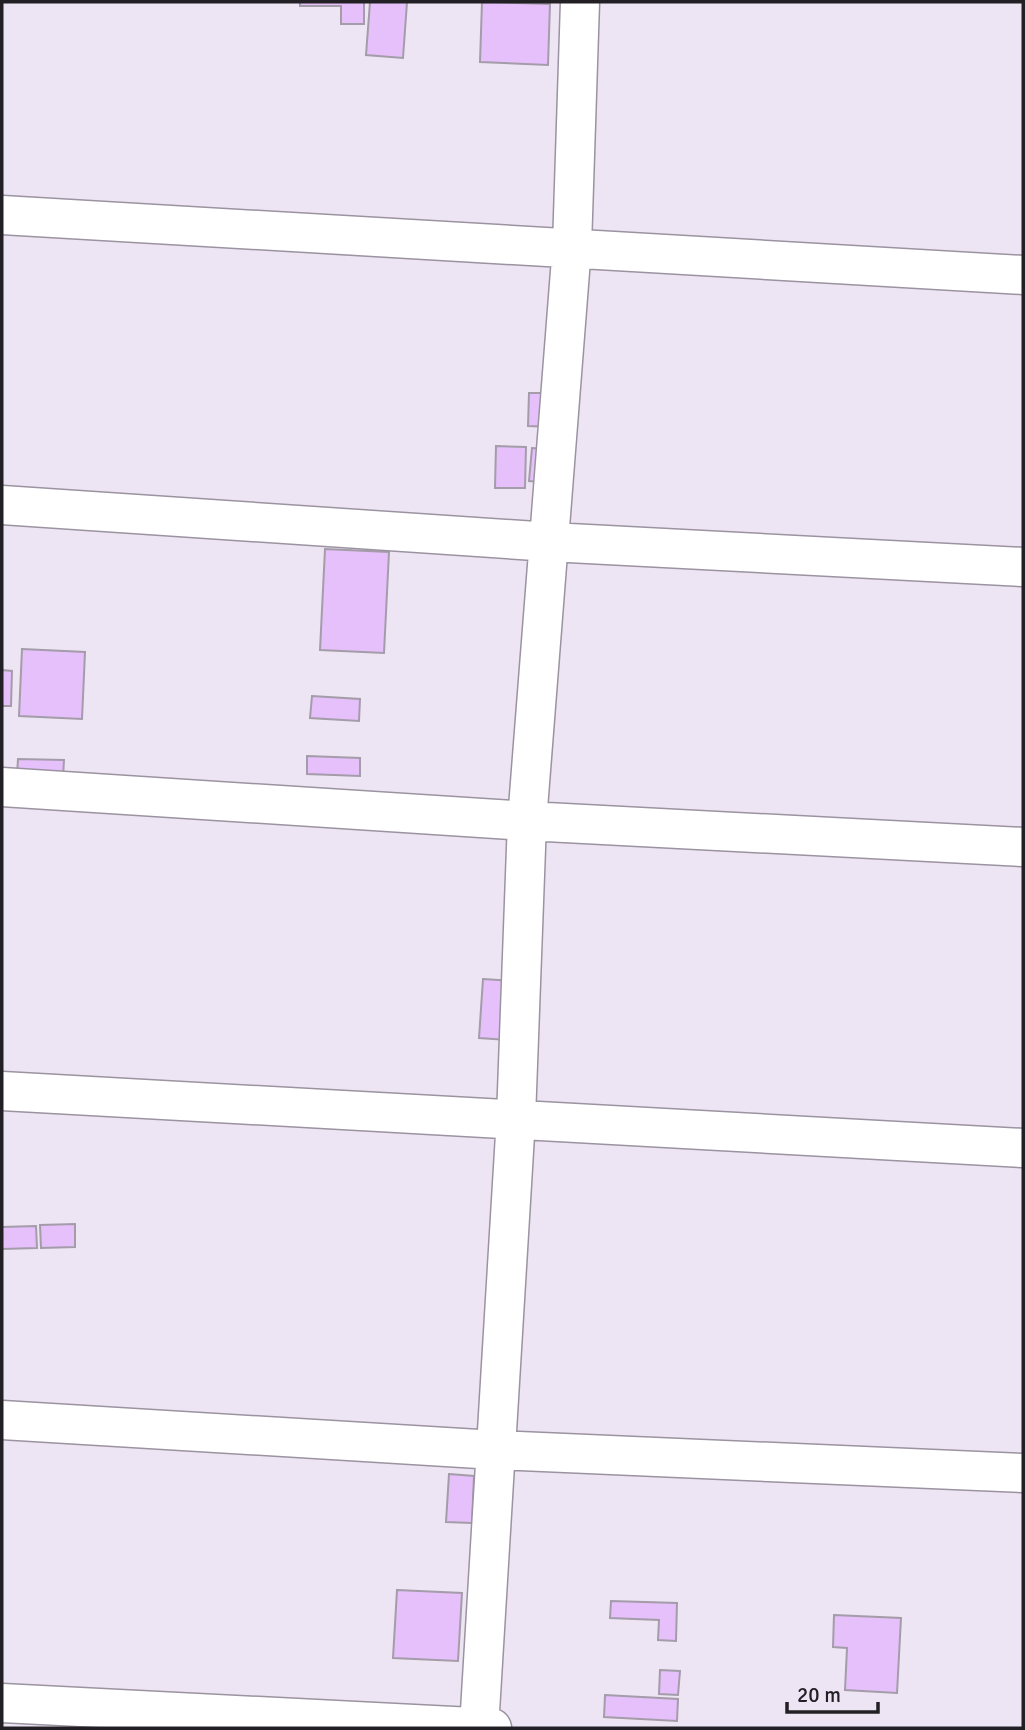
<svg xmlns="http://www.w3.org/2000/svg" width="1025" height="1730" font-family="Signika,sans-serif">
	<rect width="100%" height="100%" fill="#eee5f4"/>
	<path fill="#e5c0fb" stroke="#a49ca9" stroke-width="2" d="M 300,2 L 364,2 L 364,24 L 341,24 L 341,6 L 300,6 Z
		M 370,2 L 407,2 L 403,58 L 366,55 Z
		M 482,2 L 550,4 L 548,65 L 480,62 Z
		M 529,393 L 556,393 L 555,427 L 528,426 Z
		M 496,446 L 526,447 L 525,488 L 495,488 Z
		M 532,448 L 553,450 L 550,483 L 529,481 Z
		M 325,549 L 389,552 L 384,653 L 320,650 Z
		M 22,649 L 85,652 L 82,719 L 19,716 Z
		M 2,670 L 12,671 L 11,706 L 2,706 Z
		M 312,696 L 360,699 L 359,721 L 310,718 Z
		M 307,756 L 360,758 L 360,776 L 307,774 Z
		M 18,759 L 64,760 L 63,777 L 17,775 Z
		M 483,979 L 513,981 L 508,1040 L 479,1038 Z
		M 75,1224 L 75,1247 L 41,1248 L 40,1225 Z
		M 36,1226 L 37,1248 L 2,1249 L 2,1227 Z
		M 449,1474 L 474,1476 L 472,1523 L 446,1522 Z
		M 397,1590 L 462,1593 L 458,1661 L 393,1658 Z
		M 611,1601 L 677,1603 L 676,1641 L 658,1640 L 659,1620 L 610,1618 Z
		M 834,1615 L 901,1618 L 897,1693 L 845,1690 L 847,1648 L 833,1647 Z
		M 660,1670 L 680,1671 L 678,1695 L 659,1694 Z
		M 605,1695 L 678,1699 L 677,1721 L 604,1717 Z"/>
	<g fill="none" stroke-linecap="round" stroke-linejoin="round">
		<g stroke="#9b93a0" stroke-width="41">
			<path id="minor" d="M 2,215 L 1023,275
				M 2,505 L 550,542 L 1023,567
				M 2,787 L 527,821 L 1023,847
				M 2,1091 L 1023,1148
				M 2,1420 L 495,1450 L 1023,1473
				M 2,1703 L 492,1728
				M 479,1728 L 516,1118 L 527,821 L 572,246 L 580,2"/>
		</g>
		<use href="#minor" stroke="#fff" stroke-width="38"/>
	</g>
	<rect width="1025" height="1730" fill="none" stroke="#232025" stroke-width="7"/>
	<path d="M787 1702v10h91v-10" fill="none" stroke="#232025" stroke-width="3.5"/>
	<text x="797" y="1702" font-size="21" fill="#232025" stroke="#eee5f4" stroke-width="5" paint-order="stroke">20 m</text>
</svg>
